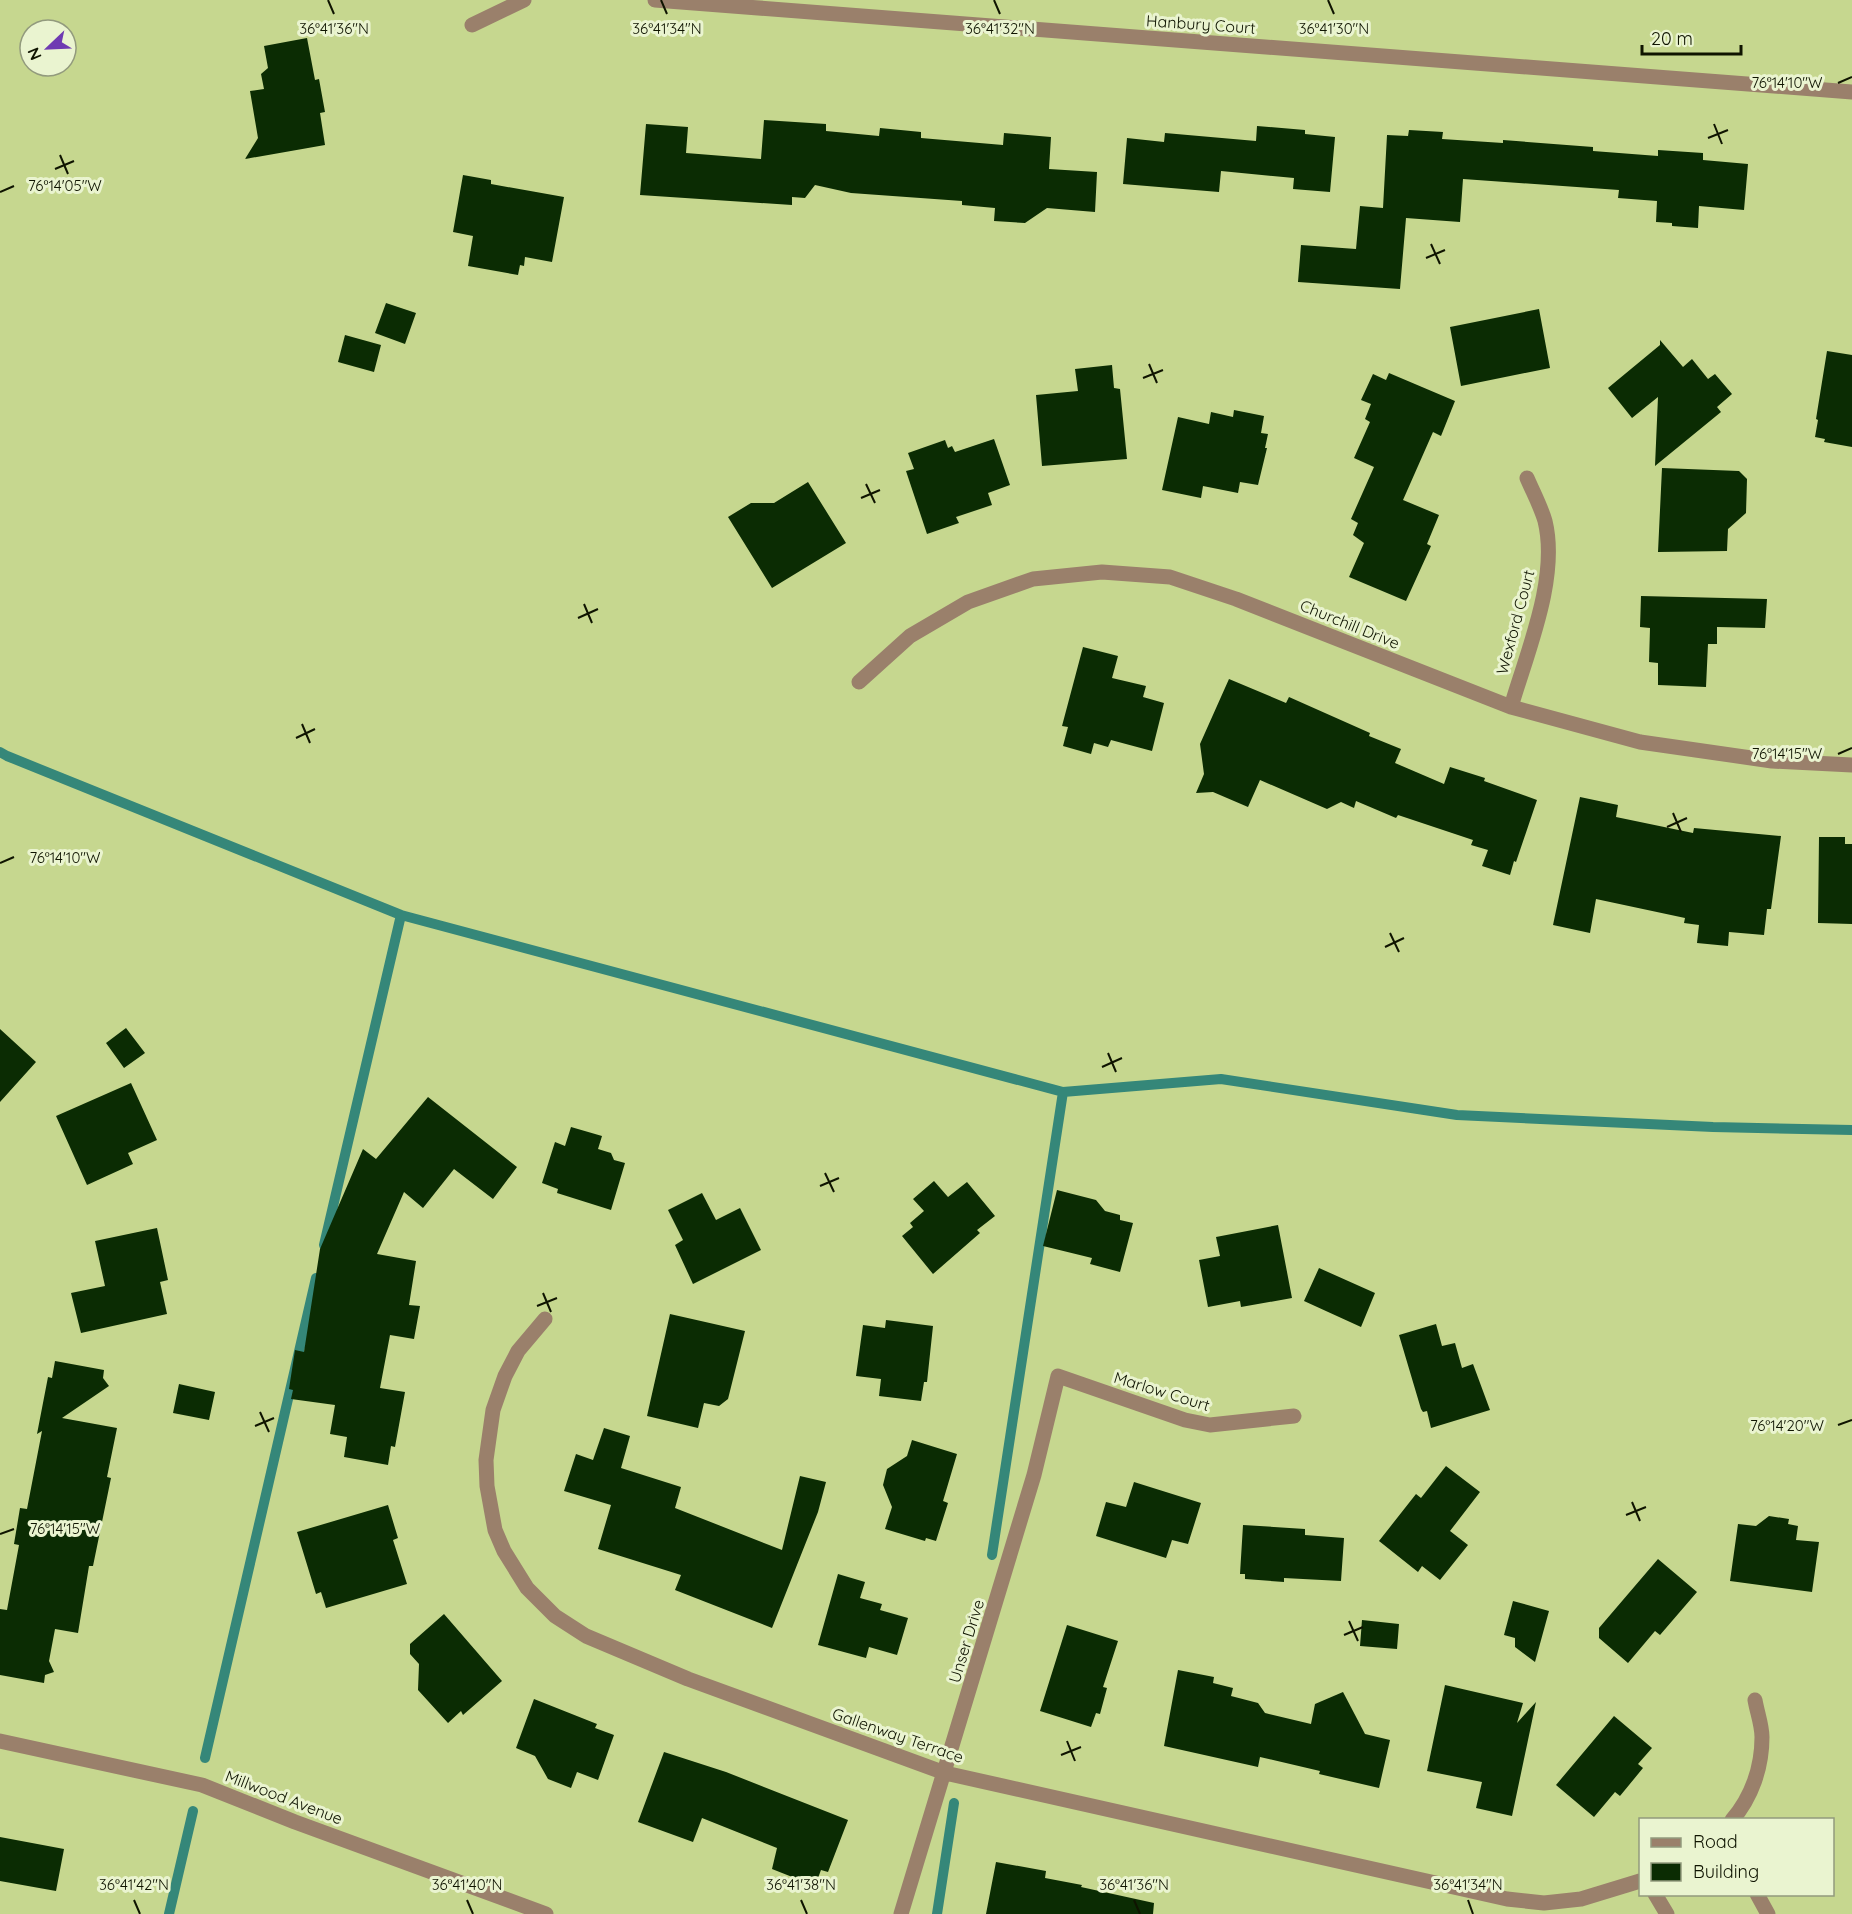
<svg xmlns="http://www.w3.org/2000/svg" width="1852" height="1914" font-family="Quicksand,sans-serif">
	<rect width="100%" height="100%" fill="#c6d78f"/>
	<g fill="none" stroke-linecap="round" stroke-linejoin="round">
		<path stroke="#358779" stroke-width="10" d="M 0,752 L 7,756 L 401,915 L 1063,1092 L 1221,1079 L 1457,1115 L 1713,1127 L 1852,1130
			M 324,1245 L 401,915
			M 992,1555 L 1063,1092
			M 205,1758 L 316,1278
			M 169,1914 L 193,1811
			M 937,1914 L 954,1803"/>
	</g>
	<path fill="#0b2c03" d="M 307,38 L 315,80 L 319,79 L 325,112 L 320,113 L 325,145 L 245,159 L 258,138 L 250,91 L 264,89 L 261,74 L 268,68 L 264,46 Z
		M 764,120 L 826,124 L 826,131 L 879,136 L 880,128 L 921,132 L 921,138 L 1003,145 L 1004,133 L 1051,137 L 1049,169 L 1097,172 L 1095,212 L 1047,208 L 1025,223 L 994,221 L 995,208 L 962,205 L 962,201 L 851,193 L 815,185 L 805,198 L 792,197 L 792,205 L 640,195 L 646,124 L 688,127 L 686,153 L 761,159 Z
		M 1257,126 L 1305,130 L 1305,134 L 1335,137 L 1330,192 L 1293,189 L 1294,178 L 1221,171 L 1219,192 L 1123,184 L 1127,138 L 1164,142 L 1165,133 L 1256,141 Z
		M 1409,130 L 1443,132 L 1442,139 L 1503,143 L 1503,140 L 1593,147 L 1593,151 L 1658,156 L 1658,150 L 1703,153 L 1703,160 L 1748,164 L 1744,210 L 1699,206 L 1698,228 L 1672,226 L 1672,223 L 1656,222 L 1657,201 L 1618,198 L 1619,190 L 1463,179 L 1460,222 L 1406,218 L 1400,289 L 1298,282 L 1301,245 L 1356,249 L 1360,206 L 1383,208 L 1387,135 L 1408,136 Z
		M 463,175 L 491,180 L 491,184 L 564,197 L 552,262 L 525,257 L 524,266 L 520,265 L 518,275 L 468,266 L 473,236 L 453,232 Z
		M 386,303 L 416,313 L 405,344 L 375,333 Z
		M 1539,309 L 1550,368 L 1461,386 L 1450,327 Z
		M 345,335 L 381,345 L 374,372 L 338,362 Z
		M 1660,340 L 1683,367 L 1692,359 L 1708,379 L 1715,374 L 1732,394 L 1717,407 L 1721,412 L 1655,466 L 1658,397 L 1632,418 L 1608,388 L 1660,345 Z
		M 1827,351 L 1852,355 L 1852,447 L 1824,442 L 1825,439 L 1815,437 L 1818,420 L 1816,419 Z
		M 1112,365 L 1114,388 L 1120,389 L 1127,459 L 1042,466 L 1036,395 L 1078,391 L 1075,369 Z
		M 1389,373 L 1455,401 L 1441,436 L 1433,432 L 1403,500 L 1439,515 L 1427,544 L 1431,546 L 1406,601 L 1349,577 L 1364,543 L 1353,535 L 1358,523 L 1351,519 L 1374,467 L 1354,458 L 1370,422 L 1365,419 L 1371,404 L 1361,400 L 1373,374 L 1386,380 Z
		M 1234,410 L 1264,416 L 1261,433 L 1268,434 L 1265,448 L 1267,448 L 1258,485 L 1240,482 L 1238,493 L 1203,486 L 1201,498 L 1162,490 L 1178,417 L 1209,424 L 1211,412 L 1233,417 Z
		M 994,439 L 1010,485 L 988,493 L 992,505 L 956,517 L 959,523 L 927,534 L 906,471 L 914,469 L 908,453 L 945,440 L 948,448 L 952,446 L 955,452 Z
		M 1662,468 L 1739,471 L 1747,479 L 1746,513 L 1728,529 L 1727,551 L 1658,552 Z
		M 808,482 L 846,543 L 772,588 L 728,517 L 751,503 L 774,503 Z
		M 1641,596 L 1767,599 L 1765,628 L 1717,627 L 1717,644 L 1708,644 L 1706,687 L 1658,685 L 1658,663 L 1649,662 L 1650,628 L 1640,627 Z
		M 1083,647 L 1118,656 L 1112,678 L 1146,686 L 1143,697 L 1164,703 L 1152,751 L 1111,740 L 1108,747 L 1094,743 L 1091,754 L 1063,746 L 1068,727 L 1062,726 Z
		M 1229,679 L 1286,703 L 1289,697 L 1370,733 L 1369,736 L 1401,749 L 1395,763 L 1444,784 L 1450,767 L 1485,778 L 1484,781 L 1537,800 L 1516,862 L 1514,861 L 1510,875 L 1482,866 L 1488,850 L 1471,845 L 1473,840 L 1398,815 L 1396,818 L 1356,801 L 1354,808 L 1341,802 L 1327,809 L 1260,780 L 1248,807 L 1213,792 L 1196,793 L 1204,774 L 1200,744 Z
		M 1580,797 L 1618,805 L 1616,817 L 1693,833 L 1694,828 L 1781,836 L 1771,909 L 1767,909 L 1764,935 L 1729,932 L 1728,946 L 1697,943 L 1699,925 L 1684,923 L 1685,918 L 1596,899 L 1590,933 L 1553,925 Z
		M 1819,837 L 1845,837 L 1845,844 L 1852,844 L 1852,924 L 1818,923 Z
		M 126,1028 L 145,1053 L 124,1068 L 106,1043 Z
		M 0,1029 L 36,1062 L 0,1102 Z
		M 131,1083 L 157,1140 L 128,1153 L 133,1164 L 87,1185 L 56,1116 Z
		M 428,1097 L 517,1167 L 493,1199 L 454,1169 L 423,1208 L 404,1192 L 377,1254 L 416,1261 L 409,1305 L 420,1306 L 414,1339 L 390,1335 L 380,1388 L 405,1392 L 395,1447 L 391,1446 L 388,1465 L 344,1457 L 347,1437 L 330,1434 L 335,1405 L 291,1399 L 293,1390 L 289,1389 L 295,1350 L 304,1352 L 320,1249 L 363,1149 L 376,1159 Z
		M 571,1127 L 602,1136 L 598,1149 L 611,1153 L 614,1160 L 625,1163 L 611,1210 L 557,1193 L 558,1189 L 542,1183 L 555,1142 L 565,1146 Z
		M 934,1181 L 948,1197 L 967,1182 L 995,1216 L 977,1230 L 980,1233 L 933,1274 L 902,1236 L 913,1227 L 910,1223 L 924,1211 L 913,1199 Z
		M 1057,1190 L 1096,1200 L 1105,1211 L 1120,1215 L 1120,1220 L 1133,1223 L 1120,1272 L 1090,1264 L 1092,1258 L 1043,1246 Z
		M 702,1193 L 716,1220 L 740,1208 L 761,1250 L 693,1284 L 675,1245 L 683,1240 L 668,1210 Z
		M 1278,1225 L 1292,1298 L 1241,1307 L 1240,1301 L 1208,1307 L 1199,1260 L 1220,1256 L 1216,1237 Z
		M 157,1228 L 168,1280 L 160,1282 L 167,1314 L 81,1333 L 71,1293 L 105,1286 L 95,1241 Z
		M 1319,1268 L 1375,1293 L 1361,1327 L 1304,1301 Z
		M 670,1314 L 745,1331 L 728,1399 L 719,1406 L 704,1403 L 698,1428 L 647,1416 Z
		M 886,1320 L 933,1326 L 927,1382 L 924,1382 L 921,1401 L 879,1396 L 881,1379 L 856,1376 L 863,1325 L 885,1328 Z
		M 1436,1324 L 1442,1346 L 1455,1343 L 1462,1368 L 1473,1364 L 1490,1410 L 1431,1428 L 1427,1411 L 1423,1412 L 1421,1409 L 1399,1335 Z
		M 55,1361 L 104,1370 L 103,1378 L 109,1386 L 62,1418 L 117,1428 L 107,1477 L 111,1478 L 93,1566 L 89,1566 L 78,1633 L 55,1629 L 49,1661 L 54,1672 L 45,1675 L 44,1683 L 0,1675 L 0,1609 L 7,1610 L 19,1545 L 14,1544 L 20,1508 L 27,1509 L 42,1431 L 37,1434 L 48,1377 L 52,1378 Z
		M 179,1384 L 215,1392 L 209,1420 L 173,1413 Z
		M 604,1428 L 630,1436 L 621,1468 L 681,1487 L 675,1508 L 782,1550 L 800,1476 L 826,1482 L 818,1512 L 772,1628 L 675,1590 L 681,1575 L 598,1549 L 611,1505 L 564,1491 L 576,1454 L 593,1460 Z
		M 912,1440 L 957,1454 L 943,1501 L 948,1503 L 936,1541 L 926,1538 L 925,1541 L 885,1529 L 892,1507 L 883,1485 L 887,1469 L 907,1456 Z
		M 1446,1466 L 1480,1492 L 1450,1531 L 1468,1545 L 1440,1580 L 1422,1566 L 1418,1572 L 1379,1541 L 1416,1494 L 1421,1498 Z
		M 1134,1482 L 1201,1503 L 1188,1544 L 1172,1540 L 1166,1558 L 1096,1536 L 1106,1502 L 1126,1507 Z
		M 388,1505 L 398,1538 L 393,1540 L 407,1584 L 326,1608 L 321,1592 L 316,1594 L 297,1532 Z
		M 1769,1516 L 1789,1519 L 1788,1524 L 1798,1526 L 1796,1540 L 1819,1542 L 1812,1592 L 1730,1581 L 1738,1524 L 1756,1526 Z
		M 1243,1525 L 1305,1529 L 1305,1535 L 1344,1538 L 1341,1581 L 1284,1578 L 1284,1582 L 1245,1579 L 1245,1574 L 1240,1574 Z
		M 1658,1559 L 1697,1592 L 1660,1635 L 1655,1631 L 1628,1663 L 1599,1638 L 1599,1628 Z
		M 838,1574 L 865,1582 L 860,1598 L 882,1604 L 880,1610 L 908,1618 L 897,1655 L 869,1647 L 866,1658 L 818,1645 Z
		M 1513,1601 L 1549,1611 L 1535,1662 L 1515,1647 L 1515,1638 L 1504,1635 Z
		M 444,1614 L 502,1681 L 463,1715 L 461,1711 L 448,1723 L 418,1690 L 419,1664 L 410,1654 L 410,1644 Z
		M 1362,1620 L 1399,1624 L 1397,1649 L 1360,1646 Z
		M 1067,1625 L 1118,1641 L 1103,1687 L 1107,1688 L 1100,1714 L 1096,1713 L 1091,1727 L 1040,1711 Z
		M 1178,1670 L 1214,1677 L 1213,1683 L 1233,1688 L 1231,1696 L 1258,1703 L 1265,1713 L 1311,1724 L 1315,1704 L 1343,1692 L 1365,1734 L 1390,1740 L 1379,1788 L 1319,1774 L 1320,1771 L 1260,1757 L 1258,1767 L 1164,1746 Z
		M 1445,1685 L 1523,1703 L 1517,1723 L 1536,1702 L 1512,1816 L 1476,1808 L 1482,1782 L 1427,1771 Z
		M 534,1699 L 597,1724 L 595,1728 L 614,1735 L 598,1780 L 577,1772 L 571,1788 L 548,1779 L 535,1756 L 516,1748 Z
		M 1614,1716 L 1652,1748 L 1638,1764 L 1643,1768 L 1620,1796 L 1615,1792 L 1594,1817 L 1556,1785 Z
		M 664,1752 L 726,1772 L 848,1820 L 828,1872 L 821,1870 L 815,1886 L 772,1869 L 777,1848 L 702,1818 L 693,1842 L 638,1822 Z
		M 0,1837 L 64,1849 L 56,1891 L 0,1881 Z
		M 996,1862 L 1046,1871 L 1045,1878 L 1082,1885 L 1081,1887 L 1154,1903 L 1153,1914 L 986,1914 Z"/>
	<g fill="none" stroke-linecap="round" stroke-linejoin="round">
		<path stroke="#9a806b" stroke-width="15" d="M 655,0 L 1852,92
			M 472,25 L 524,0
			M 859,682 L 910,636 L 968,602 L 1033,579 L 1102,572 L 1170,577 L 1236,599 L 1511,707 L 1640,742 L 1772,761 L 1852,765
			M 1511,707 C 1527,652 1559,578 1545,521 C 1541,507 1533,492 1527,478
			M 545,1319 L 518,1351 L 505,1376 L 493,1410 L 486,1460 L 487,1486 L 495,1530 L 504,1551 L 527,1588 L 555,1616 L 586,1636 L 688,1679 L 945,1773 L 1507,1899 L 1544,1903 L 1581,1899 L 1640,1881
			M 0,1741 L 202,1785 L 295,1822 L 546,1914
			M 1732,1820 C 1752,1797 1762,1767 1762,1737 C 1762,1725 1757,1712 1755,1700
			M 1655,1894 L 1667,1914
			M 1757,1894 L 1768,1914
			M 901,1914 L 1034,1475 L 1058,1376 L 1185,1420 L 1210,1425 L 1294,1416"/>
	</g>
	<path fill="none" stroke="#0f1400" stroke-width="2" d="M 328,0 L 334,14M 661,0 L 667,14M 994,0 L 1000,14M 1328,0 L 1334,14M 1838,83 L 1852,77M 1714,124 L 1722,144M 1708,138 L 1728,130M 60,155 L 68,174M 55,169 L 74,161M 0,192 L 14,186M 1431,244 L 1440,264M 1426,258 L 1445,250M 1149,364 L 1157,383M 1143,378 L 1163,370M 866,484 L 875,503M 861,498 L 880,490M 584,604 L 592,623M 578,618 L 598,609M 302,724 L 310,743M 296,738 L 315,729M 1838,754 L 1852,748M 1673,813 L 1681,832M 1667,827 L 1687,818M 0,863 L 14,857M 1390,933 L 1399,952M 1385,947 L 1404,938M 1108,1053 L 1116,1072M 1102,1067 L 1122,1058M 825,1173 L 834,1192M 820,1186 L 839,1178M 543,1293 L 551,1312M 537,1306 L 557,1298M 260,1412 L 269,1432M 1838,1425 L 1852,1420M 255,1426 L 274,1418M 1632,1502 L 1640,1521M 1626,1515 L 1646,1507M 0,1534 L 14,1529M 1349,1621 L 1358,1641M 1344,1635 L 1363,1627M 1067,1741 L 1075,1761M 1061,1755 L 1081,1747M 134,1900 L 140,1914M 467,1900 L 473,1914M 801,1900 L 807,1914M 1134,1900 L 1140,1914M 1468,1900 L 1473,1914"/>
	<g text-anchor="middle" stroke-width="6" stroke-linejoin="round" paint-order="stroke">
		<g font-size="16" fill="#0f1400" stroke="#eaf4d0">
			<text transform="translate(1201 24) rotate(4)" y="6">Hanbury Court</text>
			<text transform="translate(1515 622) rotate(-75)" y="6">Wexford Court</text>
			<text transform="translate(1350 624) rotate(22)" y="6">Churchill Drive</text>
			<text transform="translate(1162 1391) rotate(17)" y="6">Marlow Court</text>
			<text transform="translate(966 1641) rotate(-73)" y="6">Unser Drive</text>
			<text transform="translate(898 1735) rotate(19)" y="6">Gallenway Terrace</text>
			<text transform="translate(284 1797) rotate(21)" y="6">Millwood Avenue</text>
		</g>
	</g>
	<g font-size="15" text-anchor="middle" fill="#0f1400" stroke="#eaf4d0" stroke-width="6" stroke-linejoin="round" paint-order="stroke">
		<text x="334" y="34">36°41'36"N</text>
		<text x="667" y="34">36°41'34"N</text>
		<text x="1000" y="34">36°41'32"N</text>
		<text x="1334" y="34">36°41'30"N</text>
		<text x="1787" y="88">76°14'10"W</text>
		<text x="65" y="191">76°14'05"W</text>
		<text x="1787" y="759">76°14'15"W</text>
		<text x="65" y="863">76°14'10"W</text>
		<text x="1787" y="1431">76°14'20"W</text>
		<text x="65" y="1534">76°14'15"W</text>
		<text x="134" y="1890">36°41'42"N</text>
		<text x="467" y="1890">36°41'40"N</text>
		<text x="801" y="1890">36°41'38"N</text>
		<text x="1134" y="1890">36°41'36"N</text>
		<text x="1468" y="1890">36°41'34"N</text>
	</g>
	<rect x="1639" y="1818" width="195" height="78" fill="#eaf4d0" stroke="#929a7d" stroke-width="1.5"/>
	<rect x="1651" y="1838" width="30" height="9" fill="#9a806b" stroke="#929a7d" stroke-width="1.5"/>
	<text x="1693" y="1848" font-size="18" fill="#0f1400">Road</text>
	<rect x="1651" y="1863" width="30" height="18" fill="#0b2c03" stroke="#929a7d" stroke-width="1.5"/>
	<text x="1693" y="1878" font-size="18" fill="#0f1400">Building</text>
	<g transform="translate(48 48) rotate(247)"><circle r="28" fill="#eaf4d0" stroke="#929a7d" stroke-width="1.5"/>
	<path d="M0-4.5L10 22L0 15L-10 22Z" fill="#6f3bb2"/>
	<text y="-9" font-size="16" font-weight="bold" text-anchor="middle" fill="#0f1400">N</text>
	</g>
	<path d="M1642 45v9h99v-9" fill="none" stroke="#0f1400" stroke-width="3"/>
	<text x="1651" y="45" font-size="18" fill="#0f1400" stroke="#eaf4d0" stroke-width="4.5" paint-order="stroke">20 m</text>
</svg>
